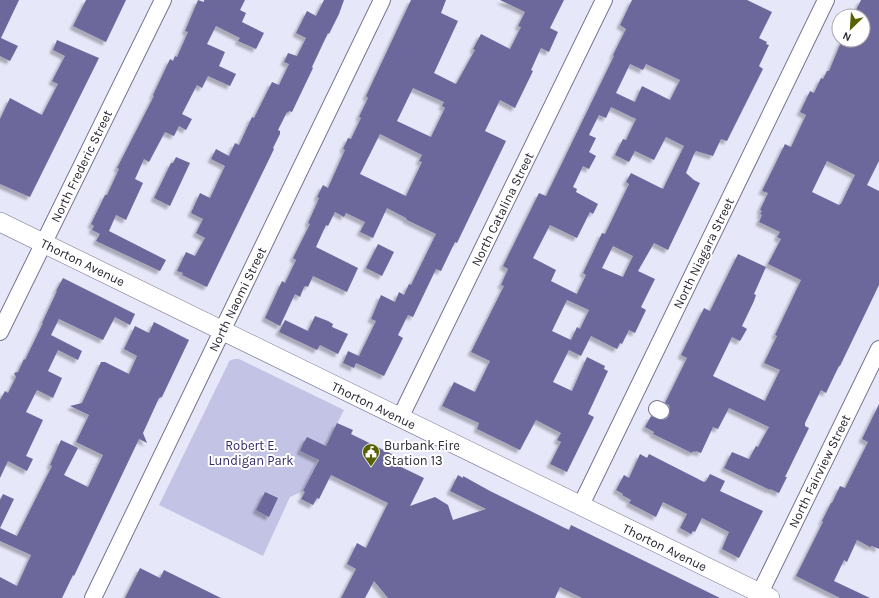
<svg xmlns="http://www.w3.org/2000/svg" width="879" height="598" font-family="Karla,sans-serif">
	<defs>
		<filter id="shadow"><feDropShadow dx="-3.5" dy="3.5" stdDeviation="1" flood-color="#0004"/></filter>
	</defs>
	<rect width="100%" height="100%" fill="#e7e7fa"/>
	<path fill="#c3c3e5" d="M 234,359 L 239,359 L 344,410 L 326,446 L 317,442 L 311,456 L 318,460 L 303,491 L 290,497 L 263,556 L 159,505 L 227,366 L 229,361 Z"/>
	<path fill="#6c689b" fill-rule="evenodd" filter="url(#shadow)" d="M 0,0 L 19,0 L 1,38 L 18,46 L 10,61 L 0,56 Z
		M 86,0 L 126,0 L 106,42 L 73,26 Z
		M 198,0 L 204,2 L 204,0 L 245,0 L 240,10 L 246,13 L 242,22 L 264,33 L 256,49 L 238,41 L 240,38 L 216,26 L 207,44 L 225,52 L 219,66 L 236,74 L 230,86 L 208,76 L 202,88 L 197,85 L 182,114 L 192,119 L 186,130 L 179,126 L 174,136 L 165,132 L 149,162 L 144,159 L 135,179 L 143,183 L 126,220 L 116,215 L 109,231 L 166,260 L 160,271 L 96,241 L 100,234 L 92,230 L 94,226 L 91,224 L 105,195 L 107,195 L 119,169 L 117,168 L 154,96 L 153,95 L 170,59 L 173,61 L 175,56 L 177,57 L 188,32 L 185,31 Z
		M 324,0 L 344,0 L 339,14 L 329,34 L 328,33 L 312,67 L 313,68 L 292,112 L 289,111 L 288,113 L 287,112 L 278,130 L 280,131 L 280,134 L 273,148 L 274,149 L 207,287 L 182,275 L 183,273 L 177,271 L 186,252 L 195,256 L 205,238 L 196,233 L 203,219 L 191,213 L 200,193 L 210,198 L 225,166 L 211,159 L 216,149 L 229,156 L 235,143 L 239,145 L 252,117 L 254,118 L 272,82 L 279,85 L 289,64 L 284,62 L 288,53 L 297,56 L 306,38 L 296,33 L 307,11 L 316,16 Z
		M 411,0 L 446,0 L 441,13 L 458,21 L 434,73 L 456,84 L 475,50 L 473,49 L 481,34 L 510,49 L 521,27 L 518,26 L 525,12 L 500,0 L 564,0 L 550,28 L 558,32 L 549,52 L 541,48 L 531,70 L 533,71 L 515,108 L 500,100 L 485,131 L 506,141 L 457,243 L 455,242 L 441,271 L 436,269 L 413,317 L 408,315 L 398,335 L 403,338 L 384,376 L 356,363 L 354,368 L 343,363 L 348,351 L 359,356 L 376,321 L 371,319 L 381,295 L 395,302 L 399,292 L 404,295 L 409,284 L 411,285 L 436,234 L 407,220 L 406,218 L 387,208 L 373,238 L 360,232 L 365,222 L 346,213 L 344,217 L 335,212 L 328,226 L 326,225 L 316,247 L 358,268 L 347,292 L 313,276 L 308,287 L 306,286 L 304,287 L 300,297 L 295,294 L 280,326 L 265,318 L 282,281 L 285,283 L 296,260 L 293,258 L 310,224 L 308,223 L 317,203 L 319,198 L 317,197 L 323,185 L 328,188 L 345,150 L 343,149 L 348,138 L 351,139 L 361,118 L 359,117 L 368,98 L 366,96 ZM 413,88 L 444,102 L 442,106 L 445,108 L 431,137 L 397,121 ZM 380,134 L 422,155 L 419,161 L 422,162 L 406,196 L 360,174 Z
		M 632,0 L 747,0 L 772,12 L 759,38 L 767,42 L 766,44 L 769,45 L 759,66 L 763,69 L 727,141 L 721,139 L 713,156 L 696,151 L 694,154 L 686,173 L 694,180 L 700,183 L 668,250 L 654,243 L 638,271 L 655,279 L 641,307 L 646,310 L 635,333 L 629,330 L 622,344 L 620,343 L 617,349 L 591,336 L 581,356 L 569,350 L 553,382 L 572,391 L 587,357 L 605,366 L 604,369 L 608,371 L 588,414 L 594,417 L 567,472 L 550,464 L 561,442 L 557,440 L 561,433 L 536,420 L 520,450 L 477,429 L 479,423 L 442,406 L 454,382 L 475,392 L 490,361 L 471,352 L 504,286 L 501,285 L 508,269 L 503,266 L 539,193 L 546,196 L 614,56 L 613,55 L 626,29 L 620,25 ZM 630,64 L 643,70 L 646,64 L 680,80 L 670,100 L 642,86 L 635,102 L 616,93 ZM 611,107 L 636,119 L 626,140 L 623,139 L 615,155 L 629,162 L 635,151 L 654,160 L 666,137 L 684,146 L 663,189 L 631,173 L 626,182 L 629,184 L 605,234 L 602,233 L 595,248 L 583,273 L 586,275 L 577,294 L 551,281 L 556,270 L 533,258 L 550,225 L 577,238 L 590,212 L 593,214 L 598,204 L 576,192 L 577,189 L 573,187 L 583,166 L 589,169 L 596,156 L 589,152 L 596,138 L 589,135 L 599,115 L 606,118 ZM 613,246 L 633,256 L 623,277 L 602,268 ZM 567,300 L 589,310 L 580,329 L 577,327 L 571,340 L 552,331 Z
		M 861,0 L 879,0 L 879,161 L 867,185 L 879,191 L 879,285 L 840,366 L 839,366 L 826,393 L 821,390 L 805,423 L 805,426 L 809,428 L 785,477 L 787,477 L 779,493 L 770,489 L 770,490 L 724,468 L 732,452 L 749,459 L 756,446 L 758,447 L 769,427 L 729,408 L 718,429 L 713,427 L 701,453 L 696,451 L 695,452 L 693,451 L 692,453 L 653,434 L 654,432 L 645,427 L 651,416 L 661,420 L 666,419 L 669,416 L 670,410 L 669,405 L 665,403 L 687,358 L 681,355 L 704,308 L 710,311 L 738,254 L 766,267 L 754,294 L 756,295 L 754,301 L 742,326 L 747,329 L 740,341 L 732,337 L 713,376 L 765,401 L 780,370 L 764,363 L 777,336 L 775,335 L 801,280 L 768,264 L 781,239 L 777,237 L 780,232 L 759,222 L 762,215 L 760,214 L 762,211 L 760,210 L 768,193 L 762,191 L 785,144 L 791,147 L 806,115 L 800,112 L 810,91 L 814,93 L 821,78 L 823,79 L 827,71 L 829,71 L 842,40 L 863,40 L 863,16 L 853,16 ZM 827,161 L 855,175 L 841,204 L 840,204 L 839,205 L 812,192 Z
		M 57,40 L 99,58 L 30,197 L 0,184 L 0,119 L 10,98 L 42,115 L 58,84 L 52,81 L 65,56 L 53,50 Z
		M 176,157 L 190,163 L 170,206 L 154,198 L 171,163 L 173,163 Z
		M 378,244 L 394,252 L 382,276 L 366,268 Z
		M 63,278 L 135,314 L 130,325 L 115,317 L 103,340 L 59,319 L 51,335 L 82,351 L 78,360 L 58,350 L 48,371 L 62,378 L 53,398 L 37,390 L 26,412 L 43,420 L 26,456 L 33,459 L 27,471 L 8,461 L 0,478 L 0,400 L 5,391 L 8,393 L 16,377 L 14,373 L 18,372 L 24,359 L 25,360 L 43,323 L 42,323 L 57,291 L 56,291 Z
		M 315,316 L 328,321 L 333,324 L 332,327 L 348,334 L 338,354 L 320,345 L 317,350 L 279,332 L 285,320 L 308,331 Z
		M 154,322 L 189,340 L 162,397 L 159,398 L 143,433 L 147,443 L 139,439 L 74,576 L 73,575 L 62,598 L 0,598 L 0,577 L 17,586 L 31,555 L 0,541 L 0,528 L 17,536 L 52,466 L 50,465 L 61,440 L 78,448 L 64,475 L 88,487 L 103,455 L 76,442 L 89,415 L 70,406 L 82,403 L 101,362 L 105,362 L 129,374 L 137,356 L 124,349 L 135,326 L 149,333 Z
		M 879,404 L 879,549 L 872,546 L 870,547 L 857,540 L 847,562 L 844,560 L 834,581 L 870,598 L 840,598 L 796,576 L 823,522 L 822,521 L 831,503 L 832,503 L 840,486 L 845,488 L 868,442 L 862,439 Z
		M 337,423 L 353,430 L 351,434 L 400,458 L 397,465 L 424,478 L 410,506 L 435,497 L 448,505 L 453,520 L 486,509 L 450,491 L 458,475 L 463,478 L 463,476 L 490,491 L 569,530 L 571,525 L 720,598 L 582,598 L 560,587 L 555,598 L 388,598 L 374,581 L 365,598 L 341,598 L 356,569 L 347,564 L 357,543 L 366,548 L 388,503 L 331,475 L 319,499 L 317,498 L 313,505 L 301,499 L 305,492 L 303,491 L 319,460 L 300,451 L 303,444 L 307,437 L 326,446 Z
		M 640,454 L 647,458 L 649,454 L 704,482 L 706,481 L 710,474 L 725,481 L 720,491 L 763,511 L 739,558 L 722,549 L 729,532 L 702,518 L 695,532 L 693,531 L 691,534 L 680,528 L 687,514 L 663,502 L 656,517 L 629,503 L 631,500 L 622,495 L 623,494 L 616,490 L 624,475 L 629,478 Z
		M 265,492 L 278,498 L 269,517 L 256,510 Z
		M 3,494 L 14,499 L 0,528 L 0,500 Z
		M 140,568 L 160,578 L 164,570 L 221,598 L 125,598 Z"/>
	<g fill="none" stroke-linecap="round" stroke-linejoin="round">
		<g stroke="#767592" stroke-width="18">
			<path id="minor" d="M 0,332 L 163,0
				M 657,409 L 661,411
				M 400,418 L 604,0
				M 581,505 L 826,0
				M 760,593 L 879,349
				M 93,598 L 382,0"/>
		</g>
		<g stroke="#767592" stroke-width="20">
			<path id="tertiary" d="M 0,222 L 770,598"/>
		</g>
		<use href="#minor" stroke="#fff" stroke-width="16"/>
		<use href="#tertiary" stroke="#fff" stroke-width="19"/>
	</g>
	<defs>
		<g id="civic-pin" transform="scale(0.9)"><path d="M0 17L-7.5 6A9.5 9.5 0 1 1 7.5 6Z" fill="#586100" stroke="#fff"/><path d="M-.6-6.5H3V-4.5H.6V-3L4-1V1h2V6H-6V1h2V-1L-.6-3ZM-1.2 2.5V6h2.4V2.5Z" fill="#fff"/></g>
	</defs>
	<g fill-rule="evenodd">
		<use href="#civic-pin" x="371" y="452"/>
	</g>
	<g text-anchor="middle" stroke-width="4" stroke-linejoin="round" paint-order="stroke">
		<g font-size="13" fill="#292834" stroke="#fff">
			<text transform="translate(81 166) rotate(-64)" y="5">North Frederic Street</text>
			<text transform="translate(502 209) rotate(-64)" y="5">North Catalina Street</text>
			<text transform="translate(703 253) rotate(-64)" y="5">North Niagara Street</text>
			<text transform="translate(83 262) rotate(26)" y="5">Thorton Avenue</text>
			<text transform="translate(237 299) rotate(-64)" y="5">North Naomi Street</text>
			<text transform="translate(374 405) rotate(26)" y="5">Thorton Avenue</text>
			<text transform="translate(819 471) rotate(-64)" y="5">North Fairview Street</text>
			<text transform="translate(665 547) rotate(26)" y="5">Thorton Avenue</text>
		</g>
		<g font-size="13" fill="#34296a" stroke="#fff">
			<text x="251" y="450">Robert E.<tspan x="251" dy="15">Lundigan Park</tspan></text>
		</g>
		<g font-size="13" fill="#292834" stroke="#fff" text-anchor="start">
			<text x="384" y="450">Burbank Fire<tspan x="384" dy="15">Station 13</tspan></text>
		</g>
	</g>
	<g transform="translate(851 28) rotate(205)"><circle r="19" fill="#ffffff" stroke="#a9a9ae"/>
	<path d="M0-3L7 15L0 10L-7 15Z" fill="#586100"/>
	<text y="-6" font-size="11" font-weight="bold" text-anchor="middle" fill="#292834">N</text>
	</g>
</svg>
